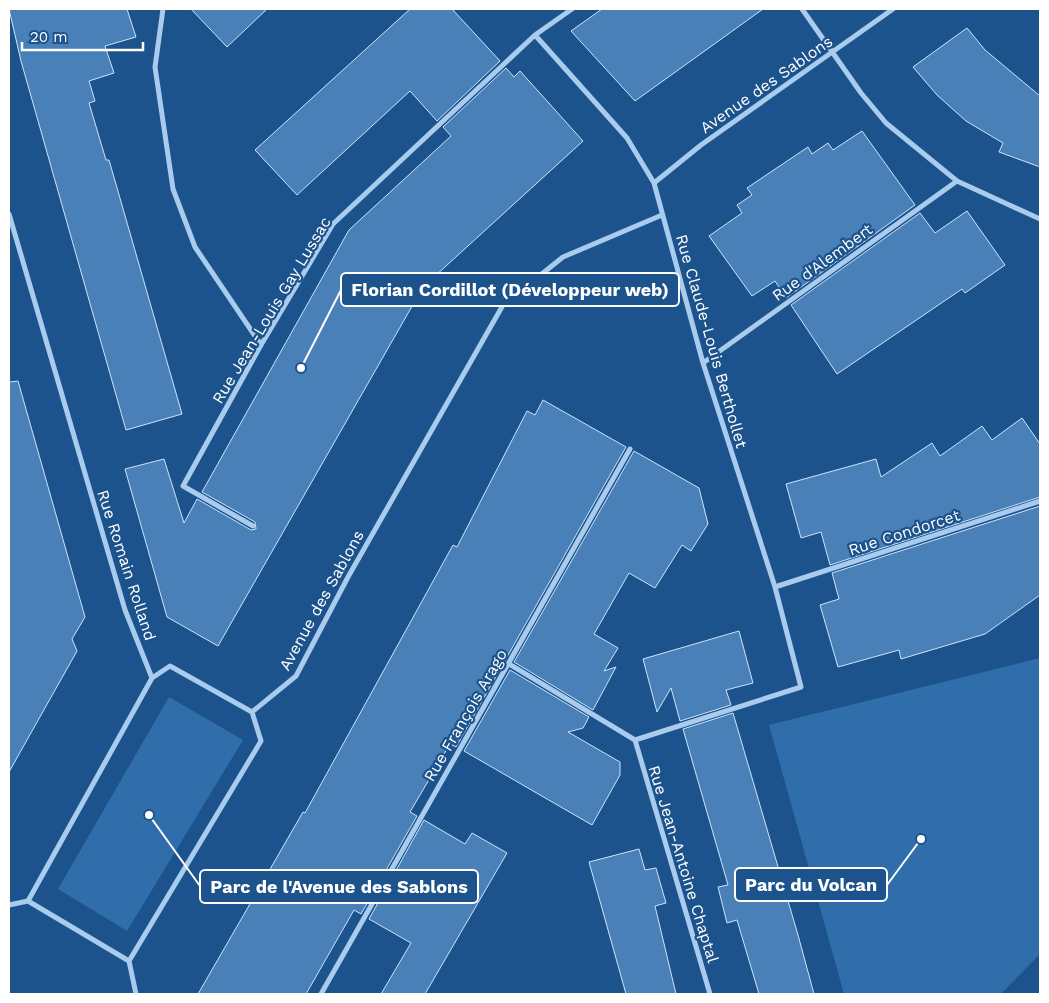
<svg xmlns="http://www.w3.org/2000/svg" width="1049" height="1003" font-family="'Work Sans',sans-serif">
	<rect width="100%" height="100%" fill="#1c538d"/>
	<path fill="#2f6eab" d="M 1040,658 L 1040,954 L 1001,994 L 844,994 L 769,725 Z
		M 169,697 L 243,740 L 127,931 L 58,889 Z"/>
	<path fill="#4980b7" stroke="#cee4f9" d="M 9,9 L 127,9 L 136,37 L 105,46 L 114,73 L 89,81 L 95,101 L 89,103 L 106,160 L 109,160 L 182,414 L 126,430 L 21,61 Z
		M 191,9 L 267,9 L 227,47 Z
		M 410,9 L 452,9 L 500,61 L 437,121 L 410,91 L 297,195 L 255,150 Z
		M 602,9 L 763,9 L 635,101 L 571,31 Z
		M 967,28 L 985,50 L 1040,96 L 1040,167 L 999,152 L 1003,143 L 966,121 L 937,95 L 913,67 Z
		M 506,68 L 514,77 L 520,71 L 583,141 L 423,287 L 218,646 L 167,617 L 125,469 L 164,459 L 184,523 L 197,499 L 251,530 L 256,529 L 255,522 L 202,492 L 349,230 L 451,136 L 443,127 Z
		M 862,131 L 915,205 L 786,298 L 775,281 L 752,296 L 709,236 L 742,213 L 737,205 L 752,195 L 747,188 L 808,147 L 812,154 L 828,143 L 833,150 Z
		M 967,211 L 1005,265 L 965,293 L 962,289 L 837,374 L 791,305 L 920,213 L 935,233 Z
		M 18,381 L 85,617 L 72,639 L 77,651 L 9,772 L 9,382 Z
		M 543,400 L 626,447 L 456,747 L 450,744 L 410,812 L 417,816 L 361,914 L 354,910 L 306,994 L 198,994 L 303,812 L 305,813 L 453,545 L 457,547 L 527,411 L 535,415 Z
		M 1022,418 L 1040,444 L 1040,497 L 830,565 L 821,532 L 801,538 L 786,484 L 876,459 L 881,477 L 932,443 L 940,456 L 982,426 L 992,440 Z
		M 634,451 L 699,488 L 708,524 L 691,551 L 682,545 L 655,588 L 629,573 L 594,634 L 618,648 L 604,671 L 616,667 L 593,710 L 514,662 Z
		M 1040,506 L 1040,595 L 985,634 L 901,659 L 899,650 L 838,667 L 820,605 L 839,599 L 832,573 Z
		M 739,631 L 753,683 L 726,690 L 731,705 L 680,721 L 671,688 L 657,712 L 643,659 Z
		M 510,670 L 589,717 L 583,728 L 568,732 L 620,762 L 620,775 L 592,825 L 464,751 Z
		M 733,713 L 798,935 L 814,994 L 759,994 L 737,920 L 727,923 L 718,887 L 728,885 L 683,729 Z
		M 424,820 L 465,844 L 472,833 L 507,853 L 425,994 L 381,994 L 411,943 L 369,919 Z
		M 639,849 L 645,870 L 656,868 L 666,903 L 655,906 L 676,994 L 626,994 L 589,862 Z"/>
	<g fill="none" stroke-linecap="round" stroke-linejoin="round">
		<path stroke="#a9cbed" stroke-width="5" d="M 163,9 L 155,67 L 173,189 L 195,247 L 261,345
			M 802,9 L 861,93 L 886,123 L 957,181 L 1040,219
			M 535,35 L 627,138 L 654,183 L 703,363 L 775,587 L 801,687 L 635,740
			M 654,183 L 701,145 L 893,9
			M 9,214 L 125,610 L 152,678
			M 703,363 L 957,181
			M 253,526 L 183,486 L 261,345 L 333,224 L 535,35 L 572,9
			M 775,587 L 1040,501
			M 509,664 L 635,740 L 710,994
			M 252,712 L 296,676 L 348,577 L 503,305 L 563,257 L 662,215
			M 28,901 L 152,678 L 170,666 L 252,712
			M 9,905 L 28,901 L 129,961 L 261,741 L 252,712
			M 129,961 L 136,994
			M 321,994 L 630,449"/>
	</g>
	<g text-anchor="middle" stroke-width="4.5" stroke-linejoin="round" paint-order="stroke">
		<g font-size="16" fill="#fff" stroke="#1c538d">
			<text transform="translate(766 84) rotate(-35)" y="6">Avenue des Sablons</text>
			<text transform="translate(822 262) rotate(-36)" y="6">Rue d'Alembert</text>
			<text transform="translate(271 310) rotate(-59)" y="6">Rue Jean-Louis Gay Lussac</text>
			<text transform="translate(712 341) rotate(74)" y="6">Rue Claude-Louis Berthollet</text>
			<text transform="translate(904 532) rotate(-18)" y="6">Rue Condorcet</text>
			<text transform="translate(127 565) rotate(72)" y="6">Rue Romain Rolland</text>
			<text transform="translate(321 600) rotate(-61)" y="6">Avenue des Sablons</text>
			<text transform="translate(465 715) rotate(-60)" y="6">Rue François Arago</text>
			<text transform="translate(684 864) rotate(73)" y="6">Rue Jean-Antoine Chaptal</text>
		</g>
	</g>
	<path fill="none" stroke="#fff" stroke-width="2" d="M301 368L341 290M921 839L887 885M149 815L200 886"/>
	<g fill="#fff" stroke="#1c538d" stroke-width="2">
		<circle cx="301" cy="368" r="5"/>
		<circle cx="921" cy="839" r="5"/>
		<circle cx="149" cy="815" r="5"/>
	</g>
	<g fill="#1c538d" stroke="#fff" stroke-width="2">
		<rect x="341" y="273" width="338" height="33" rx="5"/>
		<rect x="735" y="868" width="152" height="33" rx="5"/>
		<rect x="200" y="870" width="278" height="33" rx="5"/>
	</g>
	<g font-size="18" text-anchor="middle" font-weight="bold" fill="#fff">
		<text x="510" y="296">Florian Cordillot (Développeur web)</text>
		<text x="811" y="891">Parc du Volcan</text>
		<text x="339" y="893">Parc de l'Avenue des Sablons</text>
	</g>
	<rect width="1049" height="1003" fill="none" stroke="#ffffff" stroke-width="20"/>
	<path d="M22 42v8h121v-8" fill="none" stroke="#ffffff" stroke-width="2.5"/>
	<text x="30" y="42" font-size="15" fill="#ffffff" stroke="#1c538d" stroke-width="4" paint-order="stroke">20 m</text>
</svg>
